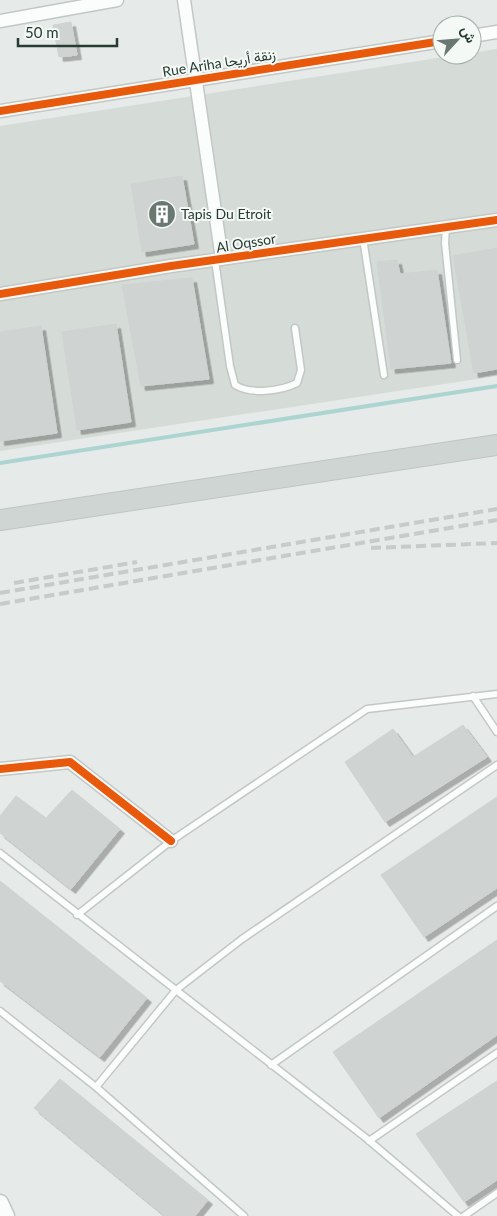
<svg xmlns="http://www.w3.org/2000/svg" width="497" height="1216" font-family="Lato,Vazirmatn,sans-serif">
	<defs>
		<filter id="shadow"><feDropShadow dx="4.5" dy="4.5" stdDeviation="0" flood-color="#0004"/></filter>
	</defs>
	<rect width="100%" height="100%" fill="#e6eae8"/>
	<path fill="#d5dbd7" d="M 497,49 L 497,376 L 0,451 L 0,126 L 457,55 L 472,55 L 472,53 Z"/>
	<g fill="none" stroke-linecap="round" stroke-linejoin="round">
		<path stroke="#acd4d1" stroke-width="4" d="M 0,463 L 497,386"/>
	</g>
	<path fill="#cfd3d1" stroke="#cfd3d1" filter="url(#shadow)" d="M 71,22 L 77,55 L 59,57 L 53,25 Z
		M 182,176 L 194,244 L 142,252 L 131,184 Z
		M 497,248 L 497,369 L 474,373 L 453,256 Z
		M 397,260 L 400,274 L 437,270 L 451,363 L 391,369 L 377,262 Z
		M 192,278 L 209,379 L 141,386 L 122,285 Z
		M 116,324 L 131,422 L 77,430 L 62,332 Z
		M 41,326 L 57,433 L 0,441 L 0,332 Z
		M 463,725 L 487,757 L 385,822 L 345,762 L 393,729 L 413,757 Z
		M 72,790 L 120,829 L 71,889 L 0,833 L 0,816 L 16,796 L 46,818 Z
		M 497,797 L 497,888 L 424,937 L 381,875 Z
		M 0,881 L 147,998 L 100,1057 L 0,981 Z
		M 497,940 L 497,1035 L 379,1118 L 333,1052 Z
		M 60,1079 L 208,1200 L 195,1216 L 165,1216 L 34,1108 Z
		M 497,1081 L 497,1180 L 464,1202 L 416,1134 Z"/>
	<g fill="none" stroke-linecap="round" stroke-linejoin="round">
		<g stroke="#c3c7c5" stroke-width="9">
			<path id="service" d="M 446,228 L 445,243 L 457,360
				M 363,238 L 384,375
				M 215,260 L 230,366 L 235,385 C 251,395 281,391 297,383 L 301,370 L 295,328
				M 473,696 L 497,732
				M 0,853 L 366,1138 L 458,1216
				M 77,915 L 171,841 L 367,709 L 497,694
				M 0,1011 L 96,1087 L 244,1216
				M 271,1065 L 497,906
				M 96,1087 L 176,990 L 242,939 L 497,765
				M 369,1141 L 497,1053
				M 464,1216 L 497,1193"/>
		</g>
		<g stroke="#c3c7c5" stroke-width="15">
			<path id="minor" d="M 184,0 L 222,259
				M 0,21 L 117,0
				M 472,36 L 497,32
				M 0,111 L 442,41
				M 0,294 L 171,266 L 497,220
				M 0,769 L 70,762 L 171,841"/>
		</g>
		<g stroke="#c3c7c5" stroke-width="19">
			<path id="tertiary" d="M 0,1203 L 6,1216"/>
		</g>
		<g stroke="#bec6c2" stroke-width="22">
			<path id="primary" d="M 0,520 L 497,445"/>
		</g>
		<use href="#service" stroke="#fbfcfc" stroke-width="6"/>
		<use href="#minor" stroke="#fbfcfc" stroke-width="12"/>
		<use href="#tertiary" stroke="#fbfcfc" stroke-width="16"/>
		<use href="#primary" stroke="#cfd5d2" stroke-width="20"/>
		<path stroke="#c7cbc9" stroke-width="4" stroke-dasharray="10 5" stroke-linecap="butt" d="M 371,548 L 497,543
			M 14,583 L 137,562
			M 0,593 L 497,509
			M 0,604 L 497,520"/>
		<g stroke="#f5f9f6" stroke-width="11">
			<path id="cycleway" d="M 0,111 L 442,41
				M 0,294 L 171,266 L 497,220
				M 0,769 L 70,762 L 171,841"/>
		</g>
		<use href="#cycleway" stroke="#e8590c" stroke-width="8"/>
	</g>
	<defs>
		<g id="building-disc" transform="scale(1.4375)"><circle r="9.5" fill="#697971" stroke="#f5f9f6"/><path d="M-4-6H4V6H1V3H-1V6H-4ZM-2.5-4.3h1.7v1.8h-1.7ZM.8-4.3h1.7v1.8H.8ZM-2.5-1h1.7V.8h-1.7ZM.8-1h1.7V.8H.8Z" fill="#fff"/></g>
	</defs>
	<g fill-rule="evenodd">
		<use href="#building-disc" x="162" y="214"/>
	</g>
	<g text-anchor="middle" stroke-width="4" stroke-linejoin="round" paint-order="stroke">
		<g font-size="14" fill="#263c31" stroke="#f5f9f6">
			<text transform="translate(219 63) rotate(-9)" y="5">Rue Ariha زنقة أريحا</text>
			<text transform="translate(246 243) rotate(-9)" y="5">Al Oqssor</text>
		</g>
		<g font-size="14" fill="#263c31" stroke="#f5f9f6" text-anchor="start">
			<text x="181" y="219">Tapis Du Etroit</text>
		</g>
	</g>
	<g transform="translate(457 40) rotate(64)"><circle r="24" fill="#f5f9f6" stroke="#a2ada7"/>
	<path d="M0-4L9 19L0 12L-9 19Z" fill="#697971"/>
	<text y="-8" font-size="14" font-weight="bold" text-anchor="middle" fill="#263c31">ش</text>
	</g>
	<path d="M18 38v8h99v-8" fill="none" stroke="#263c31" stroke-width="2.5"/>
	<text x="25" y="38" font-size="15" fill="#263c31" stroke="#f5f9f6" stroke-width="4" paint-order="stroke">50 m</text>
</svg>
